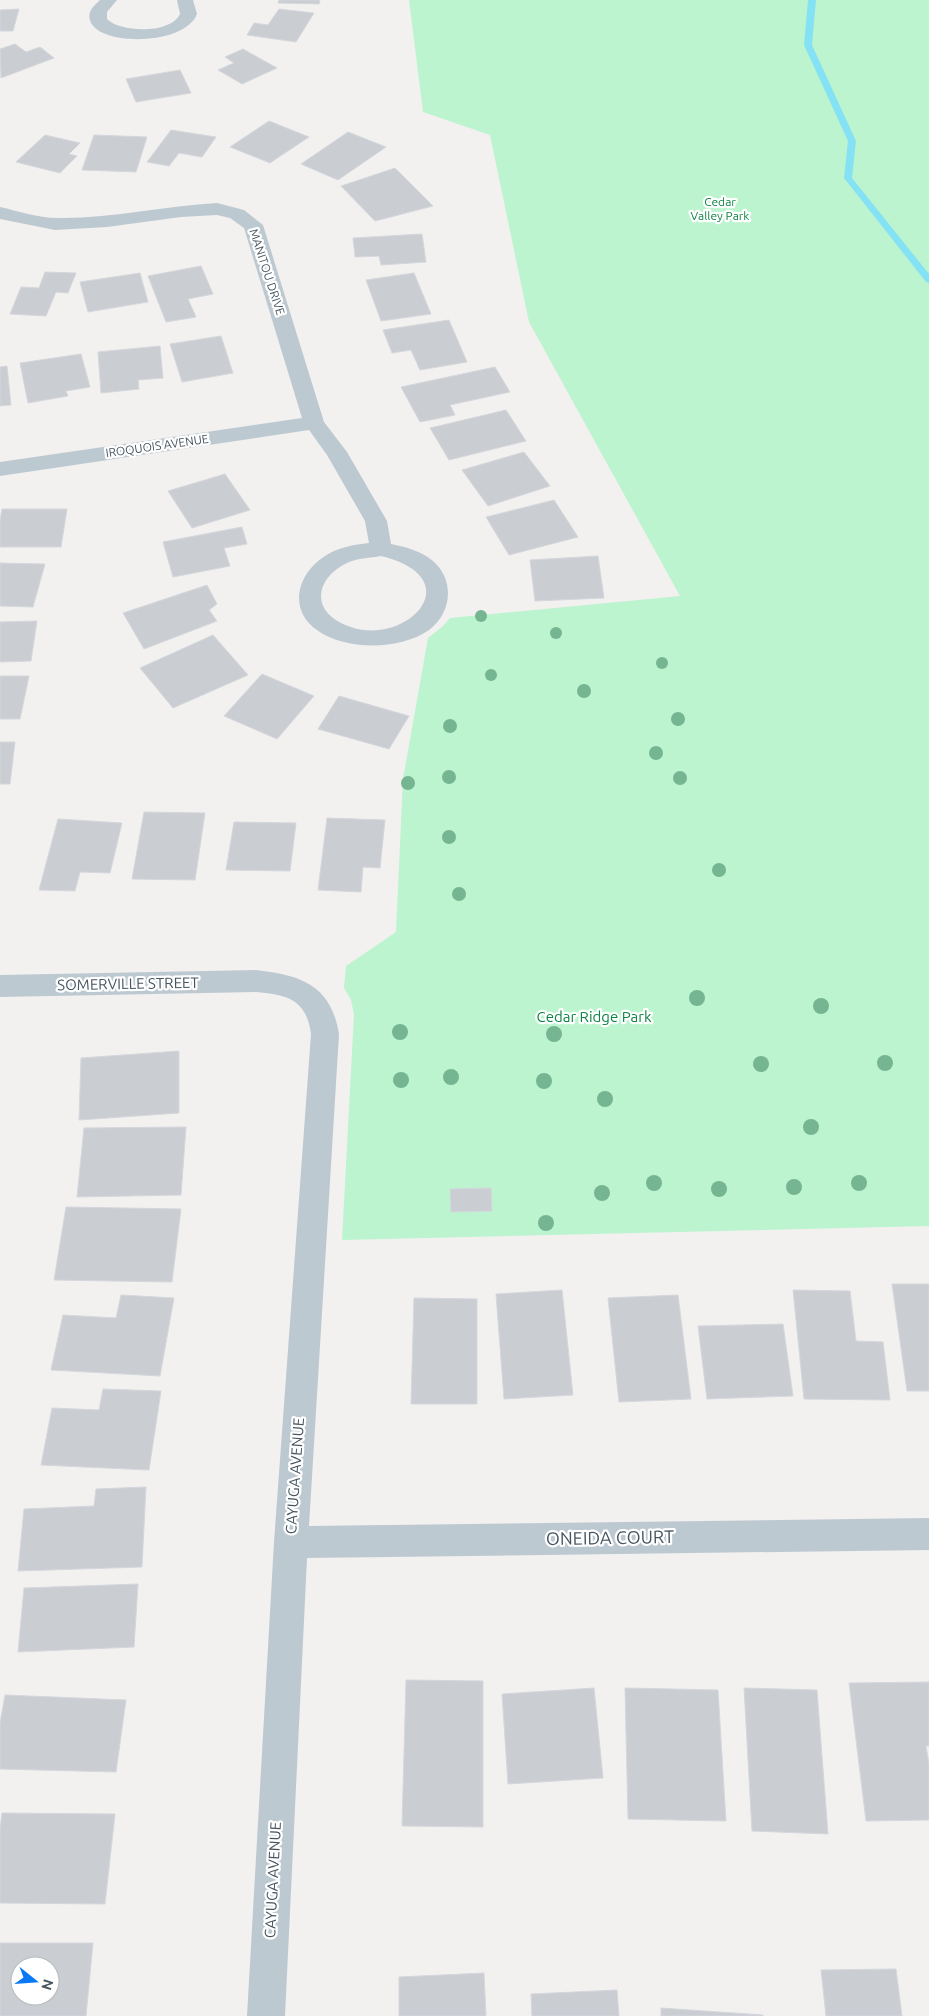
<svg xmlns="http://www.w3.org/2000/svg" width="929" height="2016" font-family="Ubuntu,sans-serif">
	<rect width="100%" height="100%" fill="#f3f0f0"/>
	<path fill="#bcf4cf" d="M 409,0 L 929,0 L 929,1226 L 342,1240 L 354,1014 L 351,1000 L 344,988 L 346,966 L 396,932 L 403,779 L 428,638 L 443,626 L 450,618 L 680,596 L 529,322 L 490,135 L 423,112 Z"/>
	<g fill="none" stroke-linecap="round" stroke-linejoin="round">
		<path fill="#85e2f4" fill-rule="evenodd" d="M 808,0 L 816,0 L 812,45 L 856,141 L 852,178 L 929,274 L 929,283 L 926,282 L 844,178 L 848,141 L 804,45 Z"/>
	</g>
	<path fill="#caced3" stroke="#d4d7dc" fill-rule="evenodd" d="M 279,0 L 320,0 L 319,4 L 278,3 Z
		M 19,9 L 13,31 L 0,31 L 0,10 Z
		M 279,9 L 314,13 L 296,42 L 247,35 L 254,23 L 268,25 Z
		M 15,44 L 26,52 L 40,47 L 54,58 L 1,78 L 0,49 Z
		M 243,49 L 277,68 L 242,84 L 218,70 L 234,63 L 225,57 Z
		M 180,70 L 191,93 L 136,102 L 126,79 Z
		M 269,121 L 309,137 L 270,163 L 230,147 Z
		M 171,130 L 216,137 L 202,157 L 179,153 L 169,166 L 147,162 Z
		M 348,132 L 386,147 L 338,180 L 301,164 Z
		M 45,135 L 80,143 L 69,154 L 77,156 L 60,173 L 16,162 Z
		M 94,135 L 147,137 L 136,172 L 82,170 Z
		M 395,168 L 433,206 L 375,221 L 341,186 Z
		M 422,234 L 426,262 L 381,265 L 379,256 L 355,257 L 353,238 Z
		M 201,266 L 213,294 L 188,299 L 196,317 L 166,322 L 148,276 Z
		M 45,272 L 76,273 L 68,293 L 56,292 L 46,316 L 10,314 L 21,287 L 39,288 Z
		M 140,273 L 148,302 L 88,312 L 80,282 Z
		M 414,273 L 431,314 L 381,321 L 366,280 Z
		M 449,320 L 467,362 L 420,370 L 411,350 L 392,353 L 383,330 Z
		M 221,336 L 233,373 L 182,382 L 170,344 Z
		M 160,346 L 163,378 L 138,380 L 139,389 L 101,393 L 98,352 Z
		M 81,354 L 90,387 L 66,391 L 68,396 L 28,403 L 20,363 Z
		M 7,366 L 11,405 L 0,406 L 0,367 Z
		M 495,367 L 510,392 L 450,405 L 455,415 L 420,422 L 401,387 Z
		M 506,410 L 526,441 L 449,460 L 430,428 Z
		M 524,452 L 550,486 L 488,506 L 462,470 Z
		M 225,474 L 250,510 L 192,528 L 168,491 Z
		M 554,500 L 578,537 L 509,555 L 486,517 Z
		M 2,509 L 67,509 L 61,547 L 0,547 L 0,521 Z
		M 242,527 L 247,544 L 224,548 L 230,566 L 173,577 L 163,542 Z
		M 598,556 L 604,598 L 535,601 L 530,560 Z
		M 0,563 L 45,564 L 33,607 L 0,606 Z
		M 207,585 L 217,604 L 209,610 L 217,621 L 144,649 L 123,613 Z
		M 37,621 L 31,661 L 0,662 L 0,622 Z
		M 213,635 L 248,675 L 173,708 L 140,668 Z
		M 262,674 L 314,696 L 277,739 L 224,716 Z
		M 0,676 L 29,676 L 20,719 L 0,719 Z
		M 339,696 L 409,716 L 389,749 L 318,729 Z
		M 0,742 L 15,742 L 10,784 L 0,784 Z
		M 144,812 L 205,813 L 195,880 L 132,879 Z
		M 327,818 L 385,820 L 380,868 L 363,867 L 361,892 L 318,890 Z
		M 58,819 L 122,823 L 110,873 L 80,872 L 75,891 L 39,890 Z
		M 234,822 L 296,823 L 290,871 L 226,870 Z
		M 179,1051 L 179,1113 L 79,1120 L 81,1058 Z
		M 186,1127 L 181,1195 L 77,1197 L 84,1128 Z
		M 491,1188 L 492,1211 L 451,1212 L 450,1189 Z
		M 66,1207 L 181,1209 L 172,1282 L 54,1280 Z
		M 892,1284 L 929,1284 L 929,1391 L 907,1391 Z
		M 562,1290 L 573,1395 L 504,1399 L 496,1294 Z
		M 793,1290 L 850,1291 L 856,1341 L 883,1342 L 890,1400 L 804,1399 Z
		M 121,1295 L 174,1298 L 160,1376 L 51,1370 L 63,1315 L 116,1318 Z
		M 678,1295 L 691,1399 L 619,1402 L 608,1298 Z
		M 414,1298 L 477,1299 L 477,1404 L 411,1404 Z
		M 783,1324 L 793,1396 L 707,1399 L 698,1326 Z
		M 103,1389 L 161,1391 L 149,1470 L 41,1465 L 52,1408 L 99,1410 Z
		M 146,1487 L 142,1567 L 18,1571 L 24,1509 L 94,1506 L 96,1489 Z
		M 138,1584 L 134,1647 L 18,1652 L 24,1588 Z
		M 406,1680 L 483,1681 L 483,1827 L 402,1826 Z
		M 929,1682 L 929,1746 L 926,1746 L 929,1764 L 929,1820 L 866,1821 L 849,1683 Z
		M 594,1688 L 603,1778 L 508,1784 L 502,1694 Z
		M 625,1688 L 718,1690 L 726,1821 L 628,1819 Z
		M 744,1688 L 817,1690 L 828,1834 L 752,1831 Z
		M 5,1695 L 126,1700 L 116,1772 L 0,1769 L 0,1723 Z
		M 2,1813 L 115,1814 L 105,1904 L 0,1903 L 0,1829 Z
		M 0,1943 L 93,1943 L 86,2016 L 0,2016 ZM 20,1966 L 50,1966 L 50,1996 L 20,1996 Z
		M 896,1969 L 902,2016 L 826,2016 L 821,1970 Z
		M 484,1973 L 486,2016 L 399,2016 L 399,1977 Z
		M 617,1990 L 619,2016 L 532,2016 L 531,1994 Z
		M 661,2008 L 763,2015 L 763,2016 L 661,2016 Z"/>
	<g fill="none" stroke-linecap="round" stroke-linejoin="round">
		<path fill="#bdc9d1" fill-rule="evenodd" d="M 100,0 L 117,0 L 107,12 L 107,19 C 121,33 171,34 180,14 L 177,0 L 193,0 L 197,14 C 185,46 97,47 90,20 C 87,11 95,5 100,0 Z
			M 217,203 L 244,210 L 263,225 L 324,422 L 347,452 L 387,521 L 391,544 C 406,547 421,551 433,561 C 455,580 452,613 429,630 C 401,650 345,651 317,630 C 287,609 298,573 325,556 C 338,547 354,545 369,543 L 365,521 L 327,455 L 309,430 L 0,476 L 0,462 L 302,418 L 244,228 L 230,218 L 217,215 L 181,217 L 107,227 L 55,230 L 0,219 L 0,207 C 18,211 38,218 57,218 C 110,219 164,206 217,203 ZM 381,556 C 476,579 401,654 341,623 C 309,607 319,576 347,563 C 358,558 370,558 381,556 Z
			M 256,970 C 301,975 331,985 339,1034 L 309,1526 L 929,1518 L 929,1550 L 307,1558 L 285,2016 L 247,2016 L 274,1542 L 311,1034 C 306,999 288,995 256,992 L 0,997 L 0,975 Z"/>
	</g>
	<g fill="#76b591">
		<circle cx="481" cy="616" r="6"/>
		<circle cx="556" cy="633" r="6"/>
		<circle cx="662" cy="663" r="6"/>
		<circle cx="491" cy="675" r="6"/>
		<circle cx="584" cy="691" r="7"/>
		<circle cx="678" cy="719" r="7"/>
		<circle cx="450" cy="726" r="7"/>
		<circle cx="656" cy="753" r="7"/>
		<circle cx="449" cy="777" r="7"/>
		<circle cx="680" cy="778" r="7"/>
		<circle cx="408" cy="783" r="7"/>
		<circle cx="449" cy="837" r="7"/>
		<circle cx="719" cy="870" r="7"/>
		<circle cx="459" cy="894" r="7"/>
		<circle cx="697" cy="998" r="8"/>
		<circle cx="821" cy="1006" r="8"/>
		<circle cx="400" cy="1032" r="8"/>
		<circle cx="554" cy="1034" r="8"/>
		<circle cx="885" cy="1063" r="8"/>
		<circle cx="761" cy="1064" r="8"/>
		<circle cx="451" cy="1077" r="8"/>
		<circle cx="401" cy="1080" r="8"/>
		<circle cx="544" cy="1081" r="8"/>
		<circle cx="605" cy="1099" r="8"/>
		<circle cx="811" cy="1127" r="8"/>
		<circle cx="654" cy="1183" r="8"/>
		<circle cx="859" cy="1183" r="8"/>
		<circle cx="794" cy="1187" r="8"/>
		<circle cx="719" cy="1189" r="8"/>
		<circle cx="602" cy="1193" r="8"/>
		<circle cx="546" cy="1223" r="8"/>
	</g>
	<g text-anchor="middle" stroke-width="4.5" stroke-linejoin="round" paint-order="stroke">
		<g font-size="12" fill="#0f8444" stroke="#fff">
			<text x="720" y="206">Cedar<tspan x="720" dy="14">Valley Park</tspan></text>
		</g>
		<g font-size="12" fill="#465560" stroke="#fff">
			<text transform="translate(267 272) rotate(72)" y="4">MANITOU DRIVE</text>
			<text transform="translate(157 446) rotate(-8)" y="4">IROQUOIS AVENUE</text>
		</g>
		<g font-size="15" fill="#465560" stroke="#fff">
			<text transform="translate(128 984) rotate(-1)" y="5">SOMERVILLE STREET</text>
			<text transform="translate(295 1476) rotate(-86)" y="5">CAYUGA AVENUE</text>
			<text transform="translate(273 1880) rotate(-87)" y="5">CAYUGA AVENUE</text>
		</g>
		<g font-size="15" fill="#0f8444" stroke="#fff">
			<text x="594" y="1022">Cedar Ridge Park</text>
		</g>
		<g font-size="18" fill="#465560" stroke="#fff">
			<text transform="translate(610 1538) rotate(-1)" y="6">ONEIDA COURT</text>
		</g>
	</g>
	<g transform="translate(35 1981) rotate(107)"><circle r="24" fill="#ffffff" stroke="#b5bbbf"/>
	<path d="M0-4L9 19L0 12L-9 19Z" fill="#0879f5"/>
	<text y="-8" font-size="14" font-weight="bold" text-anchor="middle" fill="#465560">N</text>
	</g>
</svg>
